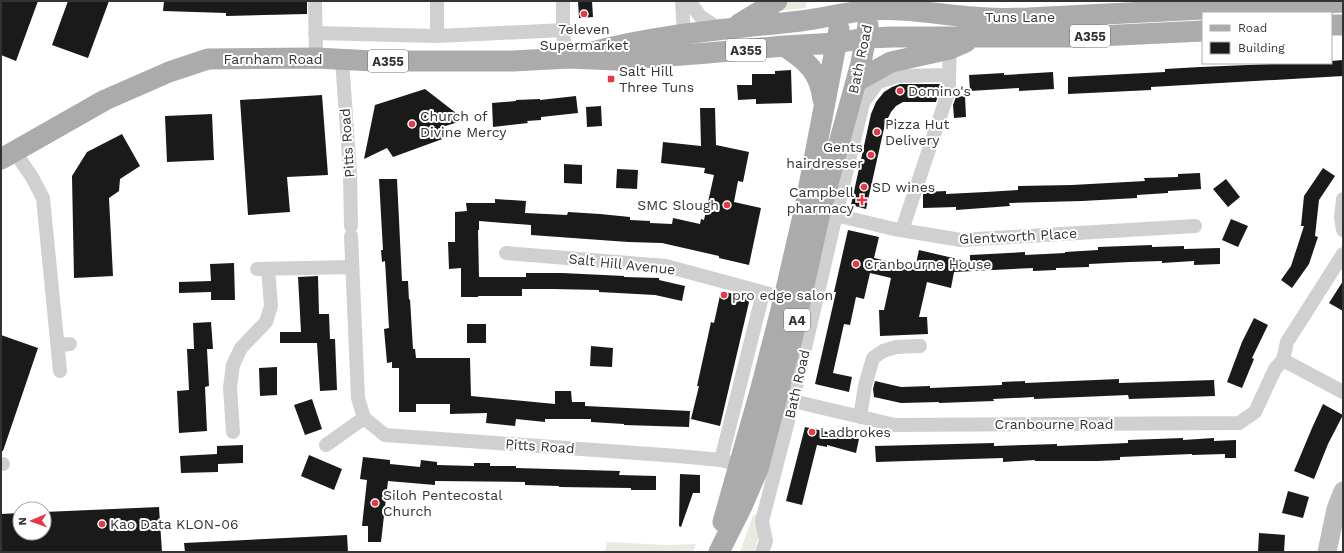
<svg xmlns="http://www.w3.org/2000/svg" width="1344" height="553" font-family="'Work Sans',sans-serif">
	<rect width="100%" height="100%" fill="#fff"/>
	<path fill="#e6ecdf" d="M 787,1 L 806,1 L 806,8 L 776,11 Z
		M 757,514 L 759,534 L 754,552 L 740,552 L 753,515 Z
		M 607,542 L 666,545 L 696,544 L 693,552 L 605,552 Z"/>
	<path fill="#1a1a1a" d="M 1,1 L 38,1 L 16,61 L 1,55 Z
		M 68,1 L 109,1 L 88,58 L 52,45 Z
		M 164,1 L 307,1 L 307,14 L 226,16 L 226,13 L 163,11 Z
		M 578,1 L 592,1 L 593,17 L 579,18 Z
		M 1343,60 L 1343,76 L 1151,87 L 1151,90 L 1068,94 L 1068,77 L 1165,72 L 1165,69 L 1200,67 L 1294,63 L 1331,63 L 1331,61 Z
		M 791,70 L 792,103 L 756,104 L 756,99 L 738,100 L 737,85 L 752,85 L 752,74 L 775,74 L 775,71 Z
		M 1053,72 L 1054,89 L 1019,91 L 1019,88 L 970,91 L 969,75 L 1004,73 L 1004,75 Z
		M 900,84 L 940,84 L 940,89 L 936,102 L 903,102 L 896,106 L 891,112 L 885,124 L 866,209 L 851,205 L 871,114 L 876,102 L 884,92 L 892,87 Z
		M 425,89 L 465,120 L 442,127 L 448,137 L 393,157 L 387,148 L 364,159 L 375,105 Z
		M 322,95 L 328,175 L 287,177 L 290,212 L 248,215 L 240,100 Z
		M 576,96 L 578,113 L 541,117 L 541,120 L 527,121 L 528,123 L 493,127 L 492,103 L 516,101 L 516,100 L 540,99 L 540,100 Z
		M 965,96 L 966,117 L 954,118 L 953,105 L 956,97 Z
		M 601,106 L 602,126 L 587,127 L 586,107 Z
		M 700,108 L 715,108 L 716,145 L 749,152 L 743,182 L 738,181 L 734,202 L 761,208 L 749,265 L 719,258 L 719,256 L 662,243 L 628,242 L 531,235 L 531,225 L 479,221 L 479,230 L 478,230 L 479,277 L 526,277 L 526,273 L 562,273 L 624,276 L 624,277 L 659,278 L 659,280 L 685,286 L 682,301 L 655,295 L 599,292 L 599,290 L 553,289 L 522,289 L 522,296 L 478,296 L 478,297 L 461,297 L 461,268 L 449,269 L 448,242 L 455,242 L 455,212 L 467,211 L 466,203 L 495,203 L 495,199 L 526,201 L 525,213 L 567,215 L 568,212 L 600,214 L 630,217 L 630,220 L 650,221 L 650,223 L 672,224 L 673,218 L 700,224 L 701,219 L 704,220 L 714,175 L 704,173 L 705,168 L 661,163 L 663,142 L 701,146 Z
		M 212,114 L 214,160 L 167,162 L 165,116 Z
		M 122,134 L 140,166 L 120,179 L 119,191 L 109,198 L 113,276 L 74,278 L 72,176 L 87,152 Z
		M 564,164 L 582,165 L 582,184 L 564,183 Z
		M 1323,168 L 1335,176 L 1319,200 L 1315,236 L 1318,237 L 1309,264 L 1292,288 L 1281,280 L 1291,266 L 1304,226 L 1301,226 L 1304,196 Z
		M 617,169 L 638,170 L 637,189 L 616,188 Z
		M 1200,173 L 1201,189 L 1168,191 L 1168,193 L 1137,195 L 1137,198 L 1082,201 L 1009,203 L 1010,206 L 956,210 L 956,207 L 923,208 L 923,195 L 924,192 L 946,191 L 946,194 L 986,192 L 1018,190 L 1018,186 L 1072,185 L 1145,181 L 1144,178 L 1178,177 L 1178,174 Z
		M 379,179 L 397,179 L 402,281 L 408,281 L 409,300 L 410,299 L 413,349 L 415,349 L 416,358 L 470,358 L 471,396 L 555,404 L 555,391 L 571,391 L 572,402 L 585,402 L 585,406 L 690,411 L 689,427 L 624,425 L 624,424 L 591,422 L 591,419 L 545,419 L 545,422 L 516,419 L 515,426 L 486,423 L 487,413 L 450,414 L 450,404 L 416,404 L 416,412 L 399,412 L 399,368 L 392,368 L 392,362 L 387,363 L 384,329 L 389,328 L 385,261 L 382,262 L 381,250 L 383,250 Z
		M 1226,179 L 1240,197 L 1228,207 L 1213,189 Z
		M 1231,219 L 1248,226 L 1238,247 L 1222,240 Z
		M 848,230 L 879,237 L 874,258 L 915,268 L 919,250 L 970,262 L 970,255 L 1025,252 L 1025,255 L 1065,253 L 1065,252 L 1098,250 L 1098,247 L 1152,245 L 1152,247 L 1184,246 L 1184,249 L 1220,248 L 1220,264 L 1194,265 L 1194,261 L 1162,263 L 1162,261 L 1130,262 L 1089,264 L 1089,267 L 1056,268 L 1056,270 L 1033,271 L 1033,268 L 954,272 L 951,288 L 927,282 L 919,317 L 927,317 L 928,334 L 880,336 L 879,310 L 884,310 L 891,278 L 870,273 L 864,299 L 856,297 L 850,325 L 844,324 L 833,373 L 852,377 L 849,392 L 815,384 L 836,292 L 834,292 Z
		M 234,263 L 235,300 L 211,300 L 211,292 L 179,293 L 179,282 L 211,281 L 210,264 Z
		M 318,276 L 319,314 L 329,314 L 330,339 L 335,339 L 337,390 L 320,391 L 317,343 L 280,343 L 280,332 L 301,332 L 298,277 Z
		M 1343,281 L 1343,311 L 1329,303 Z
		M 721,291 L 750,298 L 720,426 L 691,419 L 699,386 L 697,386 L 708,336 L 711,322 L 714,323 Z
		M 1254,318 L 1268,325 L 1252,358 L 1254,359 L 1242,388 L 1227,382 L 1242,342 Z
		M 211,322 L 213,349 L 207,349 L 209,386 L 205,387 L 207,431 L 179,433 L 177,391 L 189,390 L 187,349 L 194,349 L 193,323 Z
		M 467,324 L 486,324 L 486,343 L 467,343 Z
		M 1,335 L 38,348 L 3,451 L 1,451 Z
		M 591,346 L 613,348 L 612,367 L 590,366 Z
		M 277,367 L 277,395 L 260,396 L 259,368 Z
		M 1119,379 L 1119,383 L 1214,380 L 1215,396 L 1129,399 L 1128,395 L 1034,399 L 1034,397 L 993,399 L 994,401 L 939,403 L 939,402 L 901,403 L 874,397 L 873,389 L 875,381 L 901,387 L 930,386 L 930,388 L 1002,385 L 1002,382 L 1025,381 L 1025,383 Z
		M 312,399 L 322,429 L 305,435 L 294,405 Z
		M 1323,404 L 1343,415 L 1328,444 L 1314,479 L 1294,471 L 1312,428 Z
		M 805,427 L 859,439 L 856,453 L 827,445 L 827,447 L 817,445 L 802,505 L 786,501 Z
		M 1183,438 L 1183,440 L 1214,438 L 1214,441 L 1236,440 L 1236,458 L 1225,458 L 1225,454 L 1192,455 L 1192,454 L 1120,457 L 1120,460 L 1097,461 L 1035,461 L 1035,460 L 1003,462 L 1003,458 L 876,462 L 875,446 L 994,443 L 994,446 L 1057,444 L 1057,446 L 1128,443 L 1128,440 Z
		M 243,445 L 243,463 L 218,464 L 218,472 L 181,473 L 180,456 L 217,454 L 217,446 Z
		M 309,455 L 342,469 L 334,490 L 301,476 Z
		M 363,457 L 390,460 L 390,464 L 420,467 L 421,460 L 437,462 L 437,465 L 474,466 L 474,463 L 490,463 L 490,466 L 516,466 L 516,468 L 620,471 L 619,475 L 656,476 L 656,490 L 631,490 L 631,488 L 559,487 L 559,486 L 525,485 L 525,482 L 435,481 L 435,485 L 388,481 L 381,542 L 368,542 L 368,526 L 362,526 L 367,480 L 360,479 Z
		M 680,474 L 700,475 L 700,493 L 693,493 L 681,527 L 679,526 Z
		M 1288,491 L 1309,497 L 1303,518 L 1282,513 Z
		M 159,507 L 162,552 L 1,552 L 1,514 L 20,513 L 20,533 L 44,533 L 44,512 Z
		M 1259,533 L 1285,535 L 1284,552 L 1258,552 Z
		M 347,535 L 348,552 L 185,552 L 184,543 Z"/>
	<g fill="none" stroke-linecap="round" stroke-linejoin="round">
		<path stroke="#d0d0d0" stroke-width="14" d="M 315,1 L 316,58
			M 563,1 L 563,36 L 569,58
			M 682,1 L 684,34
			M 689,1 L 700,16 L 719,29
			M 315,33 L 437,36 L 564,30
			M 437,36 L 437,1
			M 342,60 L 350,173 L 351,226
			M 14,151 L 32,177 L 43,198 L 60,371
			M 1343,199 L 1341,217 L 1343,230
			M 827,213 L 894,229 L 961,240 L 1195,226
			M 902,230 L 949,90 L 949,75
			M 351,236 L 358,398 L 364,418 L 385,435 L 678,456 L 721,460 L 748,467
			M 506,253 L 666,266 L 784,298
			M 257,269 L 352,267
			M 58,345 L 70,344
			M 1283,360 L 1343,392
			M 793,401 L 895,425 L 1239,423 L 1255,412 L 1275,369 L 1283,360 L 1287,342 L 1343,254
			M 860,417 L 865,386 L 873,358 L 883,351 L 896,347 L 920,346
			M 233,432 L 230,387 L 233,365 L 241,348 L 266,322 L 271,306 L 268,269
			M 326,445 L 364,418
			M 721,460 L 763,293
			M 1,464 L 3,464
			M 762,552 L 766,541 L 762,521 L 788,421 L 836,215 L 863,103 L 878,82 L 898,76 L 949,75 L 950,49"/>
		<path stroke="#bdbdbd" stroke-width="19" d="M 1327,552 L 1336,509 L 1343,491"/>
		<path stroke="#ababab" stroke-width="21" d="M 739,24 L 777,1
			M 1331,25 L 1343,25
			M 784,46 C 807,61 820,72 823,100
			M 588,53 C 657,34 730,29 801,21 C 824,18 847,12 870,10 C 910,7 949,17 988,18 C 1001,19 1015,18 1028,18 L 1343,2
			M 857,81 L 891,62 L 950,49 L 966,42
			M 1,159 L 105,100 L 169,72 L 208,59 L 316,58 L 374,61 L 513,61 L 569,58 L 616,60 L 708,53 L 784,46 L 836,43 L 866,38 L 893,37 L 1078,37 L 1203,31
			M 723,522 L 761,388 L 784,298 L 805,207 L 839,29
			M 719,552 L 742,506 L 758,469 L 792,339 L 820,213 L 861,63 L 868,25"/>
	</g>
	<g fill="#e63946" stroke="#fff" stroke-width="1.5">
		<circle cx="584" cy="14" r="4"/>
		<rect x="607" y="75" width="8" height="8" rx="2"/>
		<circle cx="900" cy="91" r="4"/>
		<circle cx="412" cy="124" r="4"/>
		<circle cx="877" cy="132" r="4"/>
		<circle cx="871" cy="155" r="4"/>
		<circle cx="864" cy="187" r="4"/>
		<path d="M860 194h4v4h4v4h-4v4h-4v-4h-4v-4h4z"/>
		<circle cx="727" cy="205" r="4"/>
		<circle cx="856" cy="264" r="4"/>
		<circle cx="724" cy="295" r="4"/>
		<circle cx="812" cy="432" r="4"/>
		<circle cx="375" cy="503" r="4"/>
		<circle cx="102" cy="524" r="4"/>
	</g>
	<g text-anchor="middle" stroke-width="4" stroke-linejoin="round" paint-order="stroke">
		<g fill="#fff" stroke="#707070" stroke-width="1">
			<rect x="1070" y="25" width="40" height="22" rx="3"/>
			<rect x="726" y="39" width="40" height="22" rx="3"/>
			<rect x="368" y="50" width="40" height="22" rx="3"/>
			<rect x="784" y="309" width="26" height="22" rx="3"/>
		</g>
		<g font-size="13" font-weight="bold" fill="#333">
			<text x="1090" y="41">A355</text>
			<text x="746" y="55">A355</text>
			<text x="388" y="66">A355</text>
			<text x="797" y="325">A4</text>
		</g>
		<g font-size="14" fill="#333" stroke="#fff">
			<text x="1020" y="22">Tuns Lane</text>
			<text x="273" y="64">Farnham Road</text>
			<text transform="translate(860 59) rotate(-78)" y="5">Bath Road</text>
			<text transform="translate(347 143) rotate(-94)" y="5">Pitts Road</text>
			<text transform="translate(1018 236) rotate(-3)" y="5">Glentworth Place</text>
			<text transform="translate(622 264) rotate(6)" y="5">Salt Hill Avenue</text>
			<text transform="translate(797 384) rotate(-77)" y="5">Bath Road</text>
			<text x="1054" y="429">Cranbourne Road</text>
			<text transform="translate(540 446) rotate(4)" y="5">Pitts Road</text>
		</g>
		<g font-size="14" fill="#333" stroke="#fff" text-anchor="start">
			<text x="584" y="34" text-anchor="middle">7eleven<tspan x="584" dy="16">Supermarket</tspan></text>
			<text x="619" y="76">Salt Hill<tspan x="619" dy="16">Three Tuns</tspan></text>
			<text x="908" y="96">Domino's</text>
			<text x="420" y="121">Church of<tspan x="420" dy="16">Divine Mercy</tspan></text>
			<text x="885" y="129">Pizza Hut<tspan x="885" dy="16">Delivery</tspan></text>
			<text x="863" y="152" text-anchor="end">Gents<tspan x="863" dy="16">hairdresser</tspan></text>
			<text x="872" y="192">SD wines</text>
			<text x="854" y="197" text-anchor="end">Campbell<tspan x="854" dy="16">pharmacy</tspan></text>
			<text x="719" y="210" text-anchor="end">SMC Slough</text>
			<text x="864" y="269">Cranbourne House</text>
			<text x="732" y="300">pro edge salon</text>
			<text x="820" y="437">Ladbrokes</text>
			<text x="383" y="500">Siloh Pentecostal<tspan x="383" dy="16">Church</tspan></text>
			<text x="110" y="529">Kao Data KLON-06</text>
		</g>
	</g>
	<rect width="1344" height="553" fill="none" stroke="#333333" stroke-width="4"/>
	<rect x="1202" y="12" width="130" height="52" fill="#ffffff" stroke="#adadad"/>
	<rect x="1210" y="25" width="20" height="6" fill="#ababab" stroke="#adadad"/>
	<text x="1238" y="32" font-size="12" fill="#333333">Road</text>
	<rect x="1210" y="42" width="20" height="12" fill="#1a1a1a" stroke="#adadad"/>
	<text x="1238" y="52" font-size="12" fill="#333333">Building</text>
	<g transform="translate(32 521) rotate(268)"><circle r="19" fill="#ffffff" stroke="#adadad"/>
	<path d="M0-3L7 15L0 10L-7 15Z" fill="#e63946"/>
	<text y="-6" font-size="11" font-weight="bold" text-anchor="middle" fill="#333333">N</text>
	</g>
</svg>
